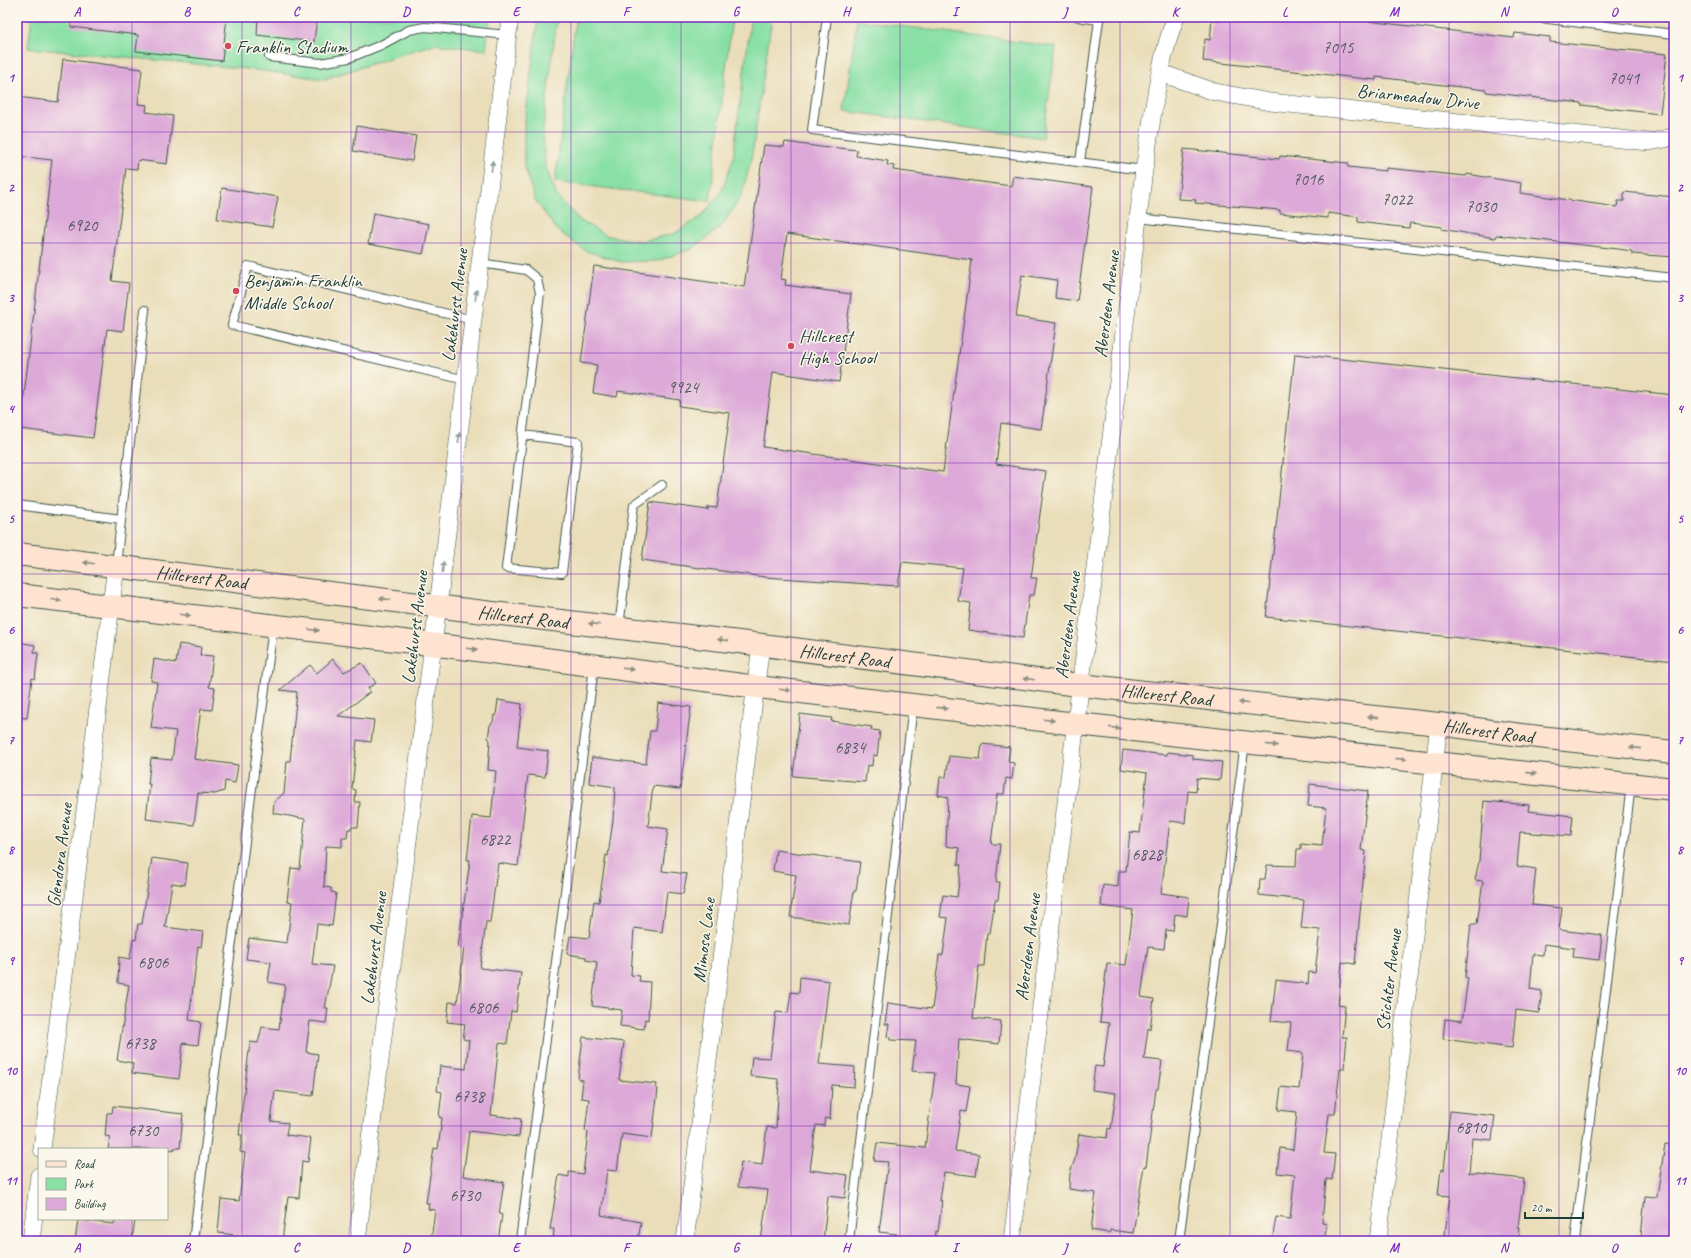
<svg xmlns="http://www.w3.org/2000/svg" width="1691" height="1258" font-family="Caveat,sans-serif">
	<rect width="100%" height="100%" fill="#fbf7ec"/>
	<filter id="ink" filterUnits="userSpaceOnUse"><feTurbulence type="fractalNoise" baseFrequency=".025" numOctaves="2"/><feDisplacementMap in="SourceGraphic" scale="8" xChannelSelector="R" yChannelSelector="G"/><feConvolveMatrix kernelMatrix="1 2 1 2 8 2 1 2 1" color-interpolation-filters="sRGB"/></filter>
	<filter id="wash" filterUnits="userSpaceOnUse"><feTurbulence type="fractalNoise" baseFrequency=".012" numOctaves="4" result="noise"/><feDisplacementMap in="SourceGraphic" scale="16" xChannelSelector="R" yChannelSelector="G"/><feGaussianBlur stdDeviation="0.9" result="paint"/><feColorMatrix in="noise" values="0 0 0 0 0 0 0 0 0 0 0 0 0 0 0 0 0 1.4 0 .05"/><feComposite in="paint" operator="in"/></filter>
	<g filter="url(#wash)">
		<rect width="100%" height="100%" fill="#eadeba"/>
		<path fill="#88e0a5" stroke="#548e6c" d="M 32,17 L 490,17 L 486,50 L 434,44 L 324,79 L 239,68 L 28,48 Z
			M 538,17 L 557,17 L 543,132 L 545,165 L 557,196 L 579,220 L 608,236 L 641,241 L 674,234 L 702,216 L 722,190 L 733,159 L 751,17 L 772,17 L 751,161 L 741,197 L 721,227 L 692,249 L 657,261 L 621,262 L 586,251 L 557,230 L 535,200 L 524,166 L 524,129 Z
			M 576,17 L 732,17 L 710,201 L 555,182 Z
			M 857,20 L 1056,47 L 1043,138 L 844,111 Z"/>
		<g id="blocks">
			<path fill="#dda9d8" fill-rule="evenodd" d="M 71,17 L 227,17 L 222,61 L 136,51 L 138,35 L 71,27 Z
				M 258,17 L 317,17 L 314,42 L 257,35 Z
				M 1221,17 L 1332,17 L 1514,38 L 1515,33 L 1550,37 L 1550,42 L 1667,54 L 1660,114 L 1581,105 L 1581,103 L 1486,92 L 1486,90 L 1376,77 L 1376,80 L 1203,61 L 1205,39 L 1210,40 L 1212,19 L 1220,20 Z
				M 63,59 L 142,69 L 138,104 L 147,105 L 146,112 L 173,116 L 167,164 L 138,160 L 137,169 L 126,168 L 112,281 L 129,283 L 123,331 L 107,329 L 93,438 L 20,429 L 52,160 L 17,156 L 17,97 L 58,102 Z
				M 357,126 L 416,136 L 412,161 L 353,151 Z
				M 785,142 L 828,148 L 829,147 L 857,150 L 856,156 L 888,161 L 887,165 L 894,166 L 893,170 L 1011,186 L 1013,176 L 1093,187 L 1077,301 L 1055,298 L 1057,280 L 1022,275 L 1016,317 L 1056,323 L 1041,429 L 1001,423 L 996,464 L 1046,471 L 1031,578 L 1037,578 L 1034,595 L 1029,595 L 1023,638 L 968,630 L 971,603 L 958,601 L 963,568 L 902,562 L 898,586 L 765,577 L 642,560 L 650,502 L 708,510 L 708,507 L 717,508 L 730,413 L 679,406 L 680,400 L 618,391 L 617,397 L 593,393 L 597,365 L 581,363 L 594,266 L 744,287 L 764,145 L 784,147 ZM 787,234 L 972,260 L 943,472 L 763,447 L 773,372 L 839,382 L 851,294 L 785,285 L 786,280 L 781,279 Z
				M 1184,149 L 1279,159 L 1280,156 L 1348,163 L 1348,167 L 1386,171 L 1386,168 L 1466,176 L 1467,174 L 1521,183 L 1520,193 L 1617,207 L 1618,201 L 1624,201 L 1624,192 L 1674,197 L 1674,257 L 1632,254 L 1632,251 L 1618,249 L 1496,235 L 1495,238 L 1441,229 L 1442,227 L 1410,223 L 1409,228 L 1358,222 L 1358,217 L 1328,213 L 1328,218 L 1280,213 L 1280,210 L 1195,203 L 1196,200 L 1178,199 Z
				M 222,188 L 278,197 L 272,227 L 217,219 Z
				M 373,213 L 429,224 L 423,254 L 368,244 Z
				M 1295,354 L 1674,395 L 1674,661 L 1266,617 Z
				M 17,642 L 35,645 L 34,652 L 38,653 L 35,679 L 32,678 L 27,718 L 17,717 Z
				M 179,644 L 201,647 L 200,655 L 213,656 L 209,687 L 215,688 L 212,710 L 201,709 L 194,759 L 238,765 L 235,783 L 225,781 L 224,791 L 215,794 L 198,793 L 194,825 L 146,819 L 150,784 L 148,784 L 151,758 L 172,760 L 176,731 L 151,728 L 157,682 L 151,681 L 154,659 L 176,663 Z
				M 333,659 L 344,672 L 362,663 L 376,683 L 368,688 L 370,692 L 338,716 L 374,720 L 371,742 L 357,740 L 352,789 L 356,790 L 355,802 L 360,802 L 358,827 L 351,827 L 351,829 L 348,829 L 347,838 L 342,838 L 342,847 L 326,846 L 324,887 L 331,888 L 331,892 L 336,893 L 332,926 L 317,924 L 312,964 L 333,966 L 325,1008 L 328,1008 L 326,1023 L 310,1021 L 306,1052 L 318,1054 L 313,1096 L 275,1091 L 271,1121 L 288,1123 L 286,1135 L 311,1138 L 308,1162 L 302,1161 L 299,1198 L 288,1197 L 282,1241 L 253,1241 L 254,1237 L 218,1233 L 221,1199 L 239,1201 L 245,1153 L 240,1152 L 242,1135 L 239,1135 L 250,1042 L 258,1043 L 262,1027 L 279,1029 L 285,985 L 268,982 L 271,962 L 246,959 L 249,938 L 287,943 L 292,902 L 287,901 L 291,868 L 300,869 L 305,819 L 273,813 L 274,802 L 284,793 L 287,761 L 290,761 L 297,692 L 280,690 L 310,665 L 317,673 Z
				M 498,700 L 522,704 L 517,747 L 548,751 L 545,777 L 528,775 L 518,866 L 498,863 L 490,922 L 486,922 L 480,968 L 521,973 L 516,1012 L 511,1011 L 507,1044 L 499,1043 L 491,1115 L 521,1119 L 519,1137 L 469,1131 L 463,1176 L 504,1182 L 499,1214 L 502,1215 L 498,1241 L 431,1241 L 435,1210 L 428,1209 L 429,1203 L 426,1203 L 434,1148 L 438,1149 L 442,1118 L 439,1117 L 442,1092 L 437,1091 L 440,1066 L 466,1069 L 469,1040 L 463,1039 L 465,1024 L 447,1022 L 449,1002 L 457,1003 L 464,948 L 458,947 L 470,860 L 467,860 L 472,816 L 491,818 L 496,771 L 488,770 L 490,740 L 488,738 L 490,725 L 493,722 L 494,715 L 496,715 Z
				M 658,703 L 691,707 L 680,789 L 653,786 L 648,826 L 668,829 L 662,871 L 687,874 L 683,894 L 667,892 L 662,932 L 634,928 L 631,975 L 640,976 L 639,981 L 650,982 L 648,1020 L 645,1019 L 644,1029 L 620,1026 L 622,1010 L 592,1006 L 597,962 L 586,960 L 586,957 L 567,954 L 570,936 L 589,938 L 594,901 L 599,902 L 606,855 L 608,856 L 613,820 L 615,787 L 589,783 L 592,757 L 646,764 L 650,731 L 655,731 Z
				M 800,714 L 832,718 L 831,721 L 872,727 L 871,730 L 880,731 L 877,756 L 873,755 L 872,766 L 867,765 L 865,782 L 793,776 Z
				M 982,744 L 1010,747 L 1008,762 L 1014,763 L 1012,779 L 1006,778 L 1004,794 L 997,794 L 991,844 L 1000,844 L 996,882 L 1000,882 L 998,900 L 995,900 L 990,933 L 987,933 L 984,966 L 979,966 L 973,1018 L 1001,1021 L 999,1044 L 959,1039 L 956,1084 L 970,1086 L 966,1112 L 961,1111 L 955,1151 L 979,1154 L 976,1176 L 944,1172 L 940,1201 L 942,1201 L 938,1232 L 936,1231 L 935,1241 L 896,1241 L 897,1234 L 879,1232 L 888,1162 L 874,1161 L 877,1143 L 925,1148 L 935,1073 L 912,1071 L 916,1041 L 890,1040 L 890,1038 L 887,1037 L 889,1024 L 885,1024 L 888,1003 L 932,1009 L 939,955 L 943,955 L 948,918 L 940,917 L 943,895 L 957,897 L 961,865 L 958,865 L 959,848 L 946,846 L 948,797 L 938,795 L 940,777 L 946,777 L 949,756 L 980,759 Z
				M 1123,750 L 1167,755 L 1167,752 L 1193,755 L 1193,759 L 1222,762 L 1220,780 L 1197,778 L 1196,792 L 1188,791 L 1185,823 L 1170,821 L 1161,893 L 1189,897 L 1187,916 L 1175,914 L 1173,931 L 1166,930 L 1164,949 L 1148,947 L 1141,997 L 1154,999 L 1150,1029 L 1148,1028 L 1144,1059 L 1162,1061 L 1158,1089 L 1156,1089 L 1146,1167 L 1144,1166 L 1133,1233 L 1110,1230 L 1110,1233 L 1091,1230 L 1096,1193 L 1069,1189 L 1070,1173 L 1075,1159 L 1079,1134 L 1107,1138 L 1108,1128 L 1111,1129 L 1116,1093 L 1092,1090 L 1095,1066 L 1103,1067 L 1109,1023 L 1100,1022 L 1107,963 L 1126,965 L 1133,910 L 1101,906 L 1103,885 L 1118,887 L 1119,871 L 1126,871 L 1130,832 L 1140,833 L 1147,773 L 1121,769 Z
				M 1310,784 L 1368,791 L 1361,850 L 1366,851 L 1355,964 L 1342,962 L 1338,1005 L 1345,1006 L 1342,1037 L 1347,1037 L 1344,1069 L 1340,1069 L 1335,1114 L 1329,1114 L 1324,1153 L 1335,1154 L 1332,1180 L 1326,1179 L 1322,1223 L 1327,1224 L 1324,1241 L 1272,1241 L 1276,1217 L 1290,1219 L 1295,1175 L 1277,1173 L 1280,1148 L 1293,1150 L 1297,1112 L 1278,1110 L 1281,1087 L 1299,1089 L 1303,1053 L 1288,1051 L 1291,1023 L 1271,1021 L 1276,980 L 1308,984 L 1309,972 L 1315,973 L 1320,930 L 1301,928 L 1304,900 L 1259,895 L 1260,879 L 1265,879 L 1267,865 L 1296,866 L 1297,849 L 1301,849 L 1301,844 L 1322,846 L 1326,808 L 1308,806 Z
				M 1484,801 L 1529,805 L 1528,811 L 1573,816 L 1571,836 L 1520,832 L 1517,866 L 1536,869 L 1532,905 L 1562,908 L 1559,930 L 1602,935 L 1599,960 L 1573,957 L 1574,948 L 1544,944 L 1543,955 L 1533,954 L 1530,989 L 1542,991 L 1539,1013 L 1516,1010 L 1512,1048 L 1443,1039 L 1445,1019 L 1462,1021 L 1468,978 L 1465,977 L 1471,924 L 1477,924 L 1483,881 L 1475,880 L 1479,861 Z
				M 776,850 L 860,862 L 856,891 L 854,891 L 849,925 L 790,917 L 796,875 L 773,871 Z
				M 152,858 L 188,863 L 185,885 L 172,883 L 165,927 L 203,932 L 201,947 L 198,946 L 189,1020 L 201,1022 L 198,1045 L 183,1043 L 179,1079 L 132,1073 L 133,1063 L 117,1060 L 129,985 L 118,983 L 119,957 L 130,959 L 133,939 L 136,940 L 138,924 L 142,924 Z
				M 800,977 L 829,981 L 819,1064 L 855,1067 L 854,1087 L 832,1085 L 830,1119 L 825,1118 L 824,1126 L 816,1125 L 810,1170 L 848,1175 L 845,1198 L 828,1196 L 823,1241 L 761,1241 L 768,1190 L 738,1187 L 741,1162 L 762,1165 L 767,1127 L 776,1128 L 779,1083 L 778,1083 L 778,1079 L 750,1076 L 752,1057 L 770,1058 L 776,1012 L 788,1013 L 791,992 L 799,993 Z
				M 583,1037 L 624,1042 L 619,1080 L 657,1084 L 656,1089 L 658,1089 L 652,1138 L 622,1134 L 617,1171 L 607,1170 L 601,1215 L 641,1222 L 638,1241 L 615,1241 L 578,1236 L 578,1241 L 553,1241 L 554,1229 L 550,1229 L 559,1175 L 569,1177 L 569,1172 L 583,1174 L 588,1132 L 585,1131 L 589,1099 L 581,1098 L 583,1080 L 578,1079 Z
				M 113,1106 L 183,1114 L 180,1148 L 174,1148 L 174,1150 L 167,1149 L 108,1149 L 110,1137 L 105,1136 L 107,1113 L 112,1113 Z
				M 1450,1111 L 1495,1116 L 1492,1140 L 1472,1138 L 1469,1173 L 1524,1179 L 1518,1227 L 1520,1227 L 1519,1241 L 1444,1241 L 1450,1196 L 1438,1195 L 1441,1169 L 1444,1170 Z
				M 1665,1144 L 1674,1145 L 1674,1241 L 1653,1241 L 1654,1239 L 1641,1238 L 1645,1196 L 1657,1197 Z
				M 115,1219 L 135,1219 L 132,1241 L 75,1241 L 78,1220 L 114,1224 Z"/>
		</g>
	</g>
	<g filter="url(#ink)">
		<use href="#blocks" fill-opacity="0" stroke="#3d5548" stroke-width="1"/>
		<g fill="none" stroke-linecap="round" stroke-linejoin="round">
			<g stroke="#3d5548" stroke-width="10">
				<path id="service" d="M 827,17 L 812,130 L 1144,170
					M 1078,17 L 1099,20 L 1080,162
					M 1531,17 L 1674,34
					M 269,57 L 320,63 L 349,58 L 381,45 L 409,30 L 425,27 L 508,35
					M 1138,218 L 1674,278
					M 480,263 L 526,270 L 537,279 L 540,293 L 506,568 L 562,573 L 578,442 L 523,435
					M 466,380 L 232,325 L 248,266 L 473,320
					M 17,505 L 121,519
					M 116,565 L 145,310
					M 619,627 L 634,505 L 662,485
					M 193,1241 L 273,627
					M 520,1241 L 594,667
					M 849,1241 L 913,706
					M 1179,1241 L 1245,743
					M 1575,1241 L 1631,785"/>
			</g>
			<g stroke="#3d5548" stroke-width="18">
				<path id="minor" d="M 1161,73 L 1215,92 L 1270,102 L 1649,142 L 1665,139 L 1674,136
					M 42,1149 L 116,566
					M 31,1241 L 39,1176
					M 357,1241 L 440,590 L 510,17
					M 685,1241 L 761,645
					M 1012,1241 L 1144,170 C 1152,122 1158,61 1176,17
					M 1378,1241 L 1439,724"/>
			</g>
			<g stroke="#3d5548" stroke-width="24">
				<g id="secondary">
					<path id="s1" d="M 17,554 L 459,609 L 739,642 L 1062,683 L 1439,724 L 1521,735 L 1674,752"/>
					<path d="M 17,595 L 454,647 L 757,687 L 1059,722 L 1674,789"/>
				</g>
			</g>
			<use href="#service" stroke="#fff" stroke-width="8"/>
			<use href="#minor" stroke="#fff" stroke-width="17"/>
			<use href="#secondary" stroke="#fee3d1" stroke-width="22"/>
		</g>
		<defs><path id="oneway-solid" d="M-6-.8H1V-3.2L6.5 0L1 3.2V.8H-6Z"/></defs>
		<g fill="#8f9e9a">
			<use href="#oneway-solid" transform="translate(492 166) rotate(-83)"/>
			<use href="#oneway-solid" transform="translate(476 295) rotate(-83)"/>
			<use href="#oneway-solid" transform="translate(459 438) rotate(-83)"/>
			<use href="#oneway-solid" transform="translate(443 567) rotate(-83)"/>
		</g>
		<g fill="#8e9082">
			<use href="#oneway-solid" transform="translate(89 563) rotate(-173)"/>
			<use href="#oneway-solid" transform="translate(385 599) rotate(-173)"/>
			<use href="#oneway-solid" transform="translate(56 600) rotate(7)"/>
			<use href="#oneway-solid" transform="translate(185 615) rotate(7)"/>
			<use href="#oneway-solid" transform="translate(594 624) rotate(-173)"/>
			<use href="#oneway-solid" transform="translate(314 630) rotate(7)"/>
			<use href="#oneway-solid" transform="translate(723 640) rotate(-173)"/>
			<use href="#oneway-solid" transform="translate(472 649) rotate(7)"/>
			<use href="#oneway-solid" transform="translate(628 669) rotate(8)"/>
			<use href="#oneway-solid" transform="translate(1029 679) rotate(-173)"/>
			<use href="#oneway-solid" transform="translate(785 690) rotate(7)"/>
			<use href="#oneway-solid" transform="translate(1244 703) rotate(-174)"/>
			<use href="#oneway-solid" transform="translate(942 708) rotate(6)"/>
			<use href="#oneway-solid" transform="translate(1373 717) rotate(-174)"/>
			<use href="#oneway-solid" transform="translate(1049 720) rotate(7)"/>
			<use href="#oneway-solid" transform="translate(1115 728) rotate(6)"/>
			<use href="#oneway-solid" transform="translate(1272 745) rotate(6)"/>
			<use href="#oneway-solid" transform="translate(1635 748) rotate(-174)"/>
			<use href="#oneway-solid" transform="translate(1401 759) rotate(6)"/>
			<use href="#oneway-solid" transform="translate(1531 773) rotate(6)"/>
		</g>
	</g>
	<path fill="none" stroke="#7b2cbf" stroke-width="1" stroke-opacity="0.55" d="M 132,17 L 132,1149M 242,17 L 242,1241M 351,17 L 351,1241M 461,17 L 461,1241M 571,17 L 571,1241M 681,17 L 681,1241M 791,17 L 791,1241M 900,17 L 900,1241M 1010,17 L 1010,1241M 1120,17 L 1120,1241M 1230,17 L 1230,1241M 1340,17 L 1340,1241M 1449,17 L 1449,1241M 1559,17 L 1559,1241M 17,132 L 1674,132M 17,243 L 1674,243M 17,353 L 1674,353M 17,463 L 1674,463M 17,574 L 1674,574M 17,684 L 1674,684M 17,795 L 1674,795M 17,905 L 1674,905M 17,1015 L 1674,1015M 17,1126 L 1674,1126M 132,1219 L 132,1241"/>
	<g fill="#d1495b" stroke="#fbf7ec" stroke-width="1.5">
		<circle cx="228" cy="46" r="4"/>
		<circle cx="236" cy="291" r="4"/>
		<circle cx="791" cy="346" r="4"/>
	</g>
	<g text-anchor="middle" stroke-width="3" stroke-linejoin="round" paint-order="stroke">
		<g font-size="17" fill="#4e585d">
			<text x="1338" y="53">7015</text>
			<text x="1624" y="84">7041</text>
			<text x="1308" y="185">7016</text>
			<text x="1397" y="205">7022</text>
			<text x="1481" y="212">7030</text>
			<text x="82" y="231">6920</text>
			<text x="683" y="393">9924</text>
			<text x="850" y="753">6834</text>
			<text x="495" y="845">6822</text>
			<text x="1147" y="860">6828</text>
			<text x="153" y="968">6806</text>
			<text x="483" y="1013">6806</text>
			<text x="140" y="1049">6738</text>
			<text x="469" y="1102">6738</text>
			<text x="1471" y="1133">6810</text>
			<text x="143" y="1136">6730</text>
			<text x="465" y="1201">6730</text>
		</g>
		<g font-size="19" fill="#1f3d34" stroke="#fbf7ec" text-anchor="start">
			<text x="236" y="53">Franklin Stadium</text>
			<text x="244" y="287">Benjamin Franklin<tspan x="244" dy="22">Middle School</tspan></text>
			<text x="799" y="342">Hillcrest<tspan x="799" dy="22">High School</tspan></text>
		</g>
		<g font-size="19" fill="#1f3d34" stroke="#fbf7ec">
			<text transform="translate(1418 96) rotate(6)" y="7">Briarmeadow Drive</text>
			<text transform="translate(1106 304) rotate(-83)" y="7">Aberdeen Avenue</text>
			<text transform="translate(454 305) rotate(-83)" y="7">Lakehurst Avenue</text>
			<text dy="7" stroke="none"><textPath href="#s1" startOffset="186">Hillcrest Road</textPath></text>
			<text dy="7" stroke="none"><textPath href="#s1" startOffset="510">Hillcrest Road</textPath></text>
			<text transform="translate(1067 625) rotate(-83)" y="7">Aberdeen Avenue</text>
			<text transform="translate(414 627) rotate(-83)" y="7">Lakehurst Avenue</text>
			<text dy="7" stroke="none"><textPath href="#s1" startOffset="834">Hillcrest Road</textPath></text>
			<text dy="7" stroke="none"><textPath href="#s1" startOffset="1158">Hillcrest Road</textPath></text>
			<text dy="7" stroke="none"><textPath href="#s1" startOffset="1482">Hillcrest Road</textPath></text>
			<text transform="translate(59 855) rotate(-83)" y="7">Glendora Avenue</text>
			<text transform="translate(703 940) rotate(-83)" y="7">Mimosa Lane</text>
			<text transform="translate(1027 947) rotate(-83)" y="7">Aberdeen Avenue</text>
			<text transform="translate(373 948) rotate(-83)" y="7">Lakehurst Avenue</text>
			<text transform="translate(1388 980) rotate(-83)" y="7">Stichter Avenue</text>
		</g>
	</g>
	<rect width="1691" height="1258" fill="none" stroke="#fbf7ec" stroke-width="44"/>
	<rect x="38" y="1148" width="130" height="72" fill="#fbf7ec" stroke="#a3ada2"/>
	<rect x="46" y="1161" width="20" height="6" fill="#fee3d1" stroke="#a3ada2"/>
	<text x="74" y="1168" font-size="12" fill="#1f3d34">Road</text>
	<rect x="46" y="1178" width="20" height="12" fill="#88e0a5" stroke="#a3ada2"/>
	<text x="74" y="1188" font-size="12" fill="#1f3d34">Park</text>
	<rect x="46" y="1198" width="20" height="12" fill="#dda9d8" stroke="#a3ada2"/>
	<text x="74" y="1208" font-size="12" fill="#1f3d34">Building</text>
	<path d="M1525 1212v6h58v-6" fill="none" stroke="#1f3d34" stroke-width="2"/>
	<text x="1531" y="1212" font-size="12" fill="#1f3d34" stroke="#fbf7ec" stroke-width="3" paint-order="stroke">20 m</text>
	<rect x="22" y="22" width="1647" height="1214" fill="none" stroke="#7b2cbf" stroke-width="1.5"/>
	<g font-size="13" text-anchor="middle" font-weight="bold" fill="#7b2cbf">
		<text x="77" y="16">A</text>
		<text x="187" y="16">B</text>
		<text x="296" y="16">C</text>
		<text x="406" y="16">D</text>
		<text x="516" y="16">E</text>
		<text x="626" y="16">F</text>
		<text x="736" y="16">G</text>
		<text x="846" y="16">H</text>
		<text x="955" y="16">I</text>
		<text x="1065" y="16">J</text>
		<text x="1175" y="16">K</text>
		<text x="1285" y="16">L</text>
		<text x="1394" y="16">M</text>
		<text x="1504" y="16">N</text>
		<text x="1614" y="16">O</text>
		<text x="11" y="82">1</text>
		<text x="1680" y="82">1</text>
		<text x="11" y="192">2</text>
		<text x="1680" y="192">2</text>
		<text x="11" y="302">3</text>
		<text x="1680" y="302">3</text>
		<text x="11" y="413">4</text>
		<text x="1680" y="413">4</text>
		<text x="11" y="523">5</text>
		<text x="1680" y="523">5</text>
		<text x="11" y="634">6</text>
		<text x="1680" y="634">6</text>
		<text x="11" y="744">7</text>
		<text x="1680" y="744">7</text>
		<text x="11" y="854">8</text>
		<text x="1680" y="854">8</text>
		<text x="11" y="965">9</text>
		<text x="1680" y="965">9</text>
		<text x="11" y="1075">10</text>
		<text x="1680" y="1075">10</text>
		<text x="11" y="1185">11</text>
		<text x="1680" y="1185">11</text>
		<text x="77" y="1252">A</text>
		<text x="187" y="1252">B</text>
		<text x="296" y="1252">C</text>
		<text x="406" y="1252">D</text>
		<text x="516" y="1252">E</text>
		<text x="626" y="1252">F</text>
		<text x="736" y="1252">G</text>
		<text x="846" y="1252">H</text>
		<text x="955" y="1252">I</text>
		<text x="1065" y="1252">J</text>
		<text x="1175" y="1252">K</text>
		<text x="1285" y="1252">L</text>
		<text x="1394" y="1252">M</text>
		<text x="1504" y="1252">N</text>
		<text x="1614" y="1252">O</text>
	</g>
</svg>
